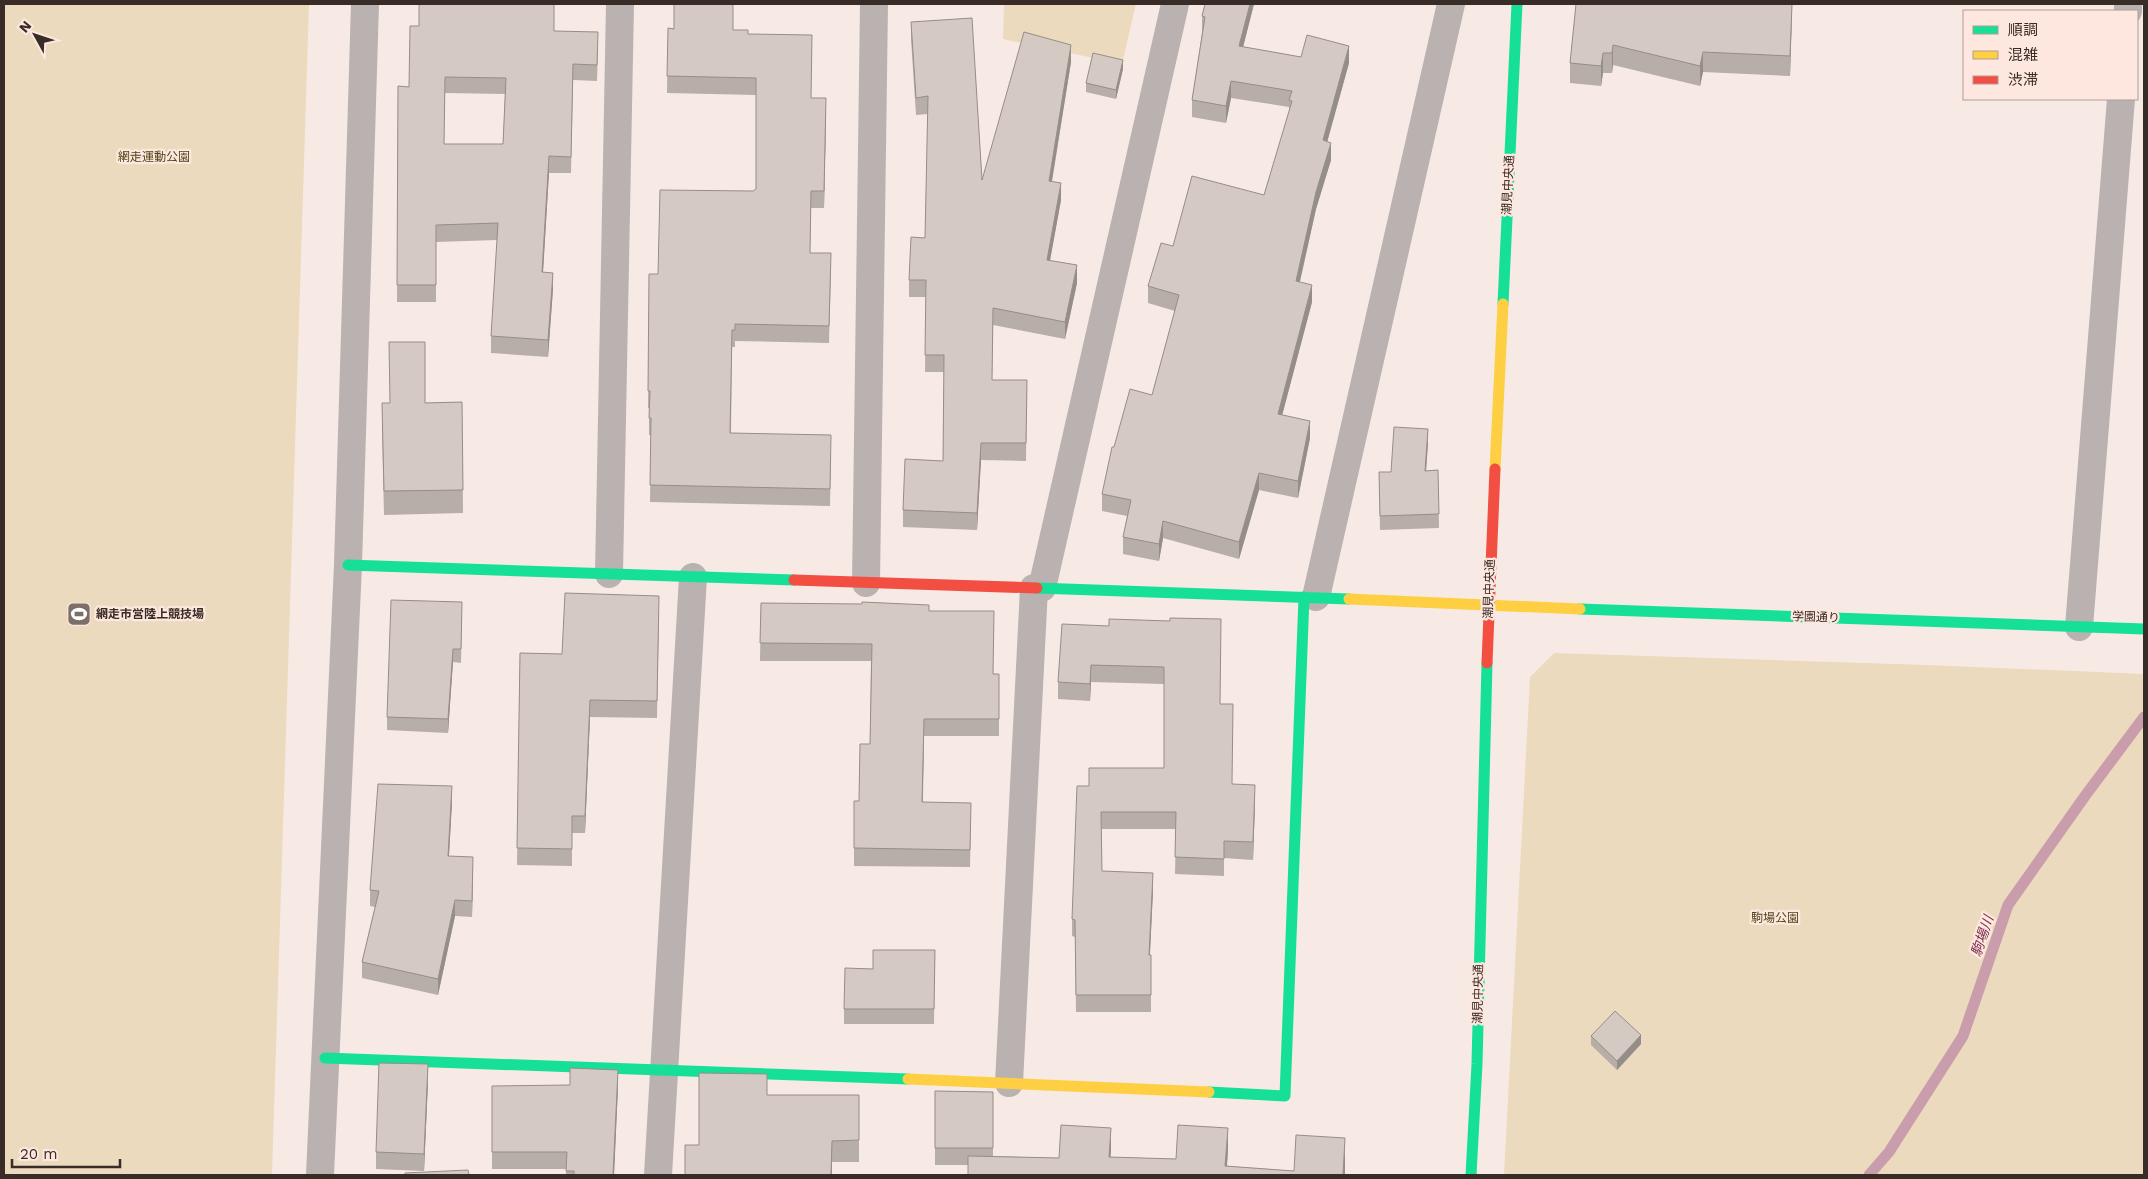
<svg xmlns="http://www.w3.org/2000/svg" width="2148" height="1179" font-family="'Work Sans','Noto Sans JP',sans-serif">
	<rect width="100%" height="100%" fill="#f7eae5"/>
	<path fill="#ebdabd" d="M 4,4 L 309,4 L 272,1175 L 4,1175 Z
		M 1004,4 L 1136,4 L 1122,64 L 1003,39 Z
		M 1554,653 L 1927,665 L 2144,674 L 2144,1175 L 1504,1175 L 1530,677 Z"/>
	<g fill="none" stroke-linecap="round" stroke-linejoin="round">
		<path stroke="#c99dab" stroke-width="11" d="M 1869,1175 L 1889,1152 L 1963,1036 L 2008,905 L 2085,796 L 2144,717"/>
		<path stroke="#b9b2b1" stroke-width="28" d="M 2128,11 L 2128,4
			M 609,574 L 620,4
			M 866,583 L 874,4
			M 1042,588 L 1175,4
			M 1316,597 L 1451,4
			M 2079,627 L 2121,99
			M 1009,1083 L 1034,588
			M 320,1175 L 348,565 L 365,4
			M 658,1175 L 693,577"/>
		<path stroke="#16e098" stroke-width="11" d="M 1503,304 L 1517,4
			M 348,565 L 794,580
			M 1037,588 L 1349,599
			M 1580,609 L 2144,629
			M 325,1058 L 908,1079
			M 1209,1092 L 1285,1096 L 1304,597
			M 1471,1175 L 1477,1064 L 1487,663"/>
		<path stroke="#ffcf43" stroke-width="11" d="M 1495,469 L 1503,304
			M 1349,599 L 1580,609
			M 908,1079 L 1209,1092"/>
		<path stroke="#f24e42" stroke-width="11" d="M 794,580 L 1037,588
			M 1487,663 L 1495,469"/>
	</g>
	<path fill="#b7aea8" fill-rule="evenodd" d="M 1205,4 L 1254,4 L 1243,47 L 1301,57 L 1349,63 L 1327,142 L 1331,160 L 1316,209 L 1300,282 L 1312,302 L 1282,415 L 1310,438 L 1298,498 L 1259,490 L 1239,559 L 1163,538 L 1159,561 L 1123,554 L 1123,537 L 1127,516 L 1102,511 L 1102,494 L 1114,447 L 1152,395 L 1175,311 L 1148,303 L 1148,286 L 1173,246 L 1264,195 L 1289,112 L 1289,107 L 1231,98 L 1226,123 L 1192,117 L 1192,100 L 1202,33 L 1202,16 Z
		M 1576,4 L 1792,4 L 1790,76 L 1703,72 L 1700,86 L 1613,65 L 1612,73 L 1603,73 L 1601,86 L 1570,83 L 1570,63 Z
		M 911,22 L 982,180 L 1071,62 L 1052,182 L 1061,200 L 1050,260 L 1077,283 L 1065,339 L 993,325 L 992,380 L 1027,380 L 1026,461 L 981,460 L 977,530 L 903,527 L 903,510 L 943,461 L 944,372 L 925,372 L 926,297 L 909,297 L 909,280 L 925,238 L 928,114 L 916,115 L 911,39 Z
		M 668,28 L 733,30 L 748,34 L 811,98 L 826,115 L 824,208 L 811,208 L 810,253 L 831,270 L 829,343 L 735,341 L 735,347 L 732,347 L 731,433 L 831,452 L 830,506 L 650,502 L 651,435 L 649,435 L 649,408 L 648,408 L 649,274 L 658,274 L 756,189 L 756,95 L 667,93 Z
		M 554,31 L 598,49 L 597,81 L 573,80 L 571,173 L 549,173 L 543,272 L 553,289 L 548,357 L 491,353 L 491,336 L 497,240 L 436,242 L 436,302 L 397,302 L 398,86 L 409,87 ZM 445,93 L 505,94 L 503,144 L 444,144 Z
		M 1123,69 L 1116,99 L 1086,92 L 1086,83 Z
		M 462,402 L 463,513 L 384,515 L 382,427 L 425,403 Z
		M 1428,443 L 1426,471 L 1438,470 L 1439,528 L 1380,530 L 1379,472 L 1391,472 Z
		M 761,603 L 929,611 L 994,674 L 999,674 L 999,736 L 924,736 L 923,802 L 971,820 L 970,867 L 854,866 L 854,801 L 859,801 L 870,744 L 871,661 L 760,661 Z
		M 659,614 L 657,718 L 590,717 L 585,833 L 572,833 L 572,866 L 517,865 L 520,653 L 562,654 Z
		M 462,615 L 461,663 L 453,662 L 448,733 L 387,730 L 387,717 Z
		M 1109,626 L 1220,704 L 1232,784 L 1255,802 L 1253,860 L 1224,858 L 1224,876 L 1175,874 L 1176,829 L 1101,829 L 1102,871 L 1153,890 L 1150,955 L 1151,955 L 1151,1012 L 1076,1012 L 1075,937 L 1072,936 L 1072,919 L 1089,786 L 1164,768 L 1164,684 L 1091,682 L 1090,701 L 1058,699 L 1058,682 Z
		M 452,802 L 449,856 L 473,873 L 472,917 L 455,916 L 438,995 L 362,978 L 362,962 L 375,907 L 370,906 L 370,890 Z
		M 935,950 L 934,1024 L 844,1024 L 844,1009 Z
		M 1591,1036 L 1641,1044 L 1617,1070 L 1591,1045 Z
		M 428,1082 L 424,1171 L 376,1169 L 376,1152 Z
		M 492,1086 L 618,1087 L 614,1175 L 566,1175 L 566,1169 L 492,1169 Z
		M 935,1091 L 993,1092 L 993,1156 L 1059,1158 L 1111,1151 L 1110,1157 L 1176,1159 L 1228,1151 L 1227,1166 L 1294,1171 L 1345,1161 L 1345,1175 L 968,1175 L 968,1165 L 935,1165 Z
		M 767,1095 L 859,1095 L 859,1162 L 832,1162 L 832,1175 L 685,1175 L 699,1145 Z"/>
	<path fill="#958d88" d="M 1250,4 L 1254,4 L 1239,63 L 1239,46 Z
		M 1792,4 L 1792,14 L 1790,76 L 1790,56 Z
		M 1071,45 L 1071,62 L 1049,198 L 1049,181 Z
		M 1613,45 L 1613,65 L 1612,73 L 1612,53 Z
		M 1349,46 L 1349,63 L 1323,157 L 1323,140 Z
		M 1703,52 L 1703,72 L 1700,86 L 1700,66 Z
		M 1603,53 L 1603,73 L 1601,86 L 1601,66 Z
		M 1123,60 L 1123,69 L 1116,99 L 1116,90 Z
		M 1231,81 L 1231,98 L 1226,123 L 1226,106 Z
		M 826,98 L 826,115 L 824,208 L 824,191 Z
		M 1331,143 L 1331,160 L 1316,209 L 1296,298 L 1296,281 L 1316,192 Z
		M 549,156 L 549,173 L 542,289 L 542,272 Z
		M 1061,183 L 1061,200 L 1047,277 L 1047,260 Z
		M 1077,265 L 1077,283 L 1065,339 L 1065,322 Z
		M 553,273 L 553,289 L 548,357 L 548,340 Z
		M 1312,285 L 1312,302 L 1278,431 L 1278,414 Z
		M 1310,421 L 1310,438 L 1298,498 L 1298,481 Z
		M 1428,429 L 1428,443 L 1425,485 L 1425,471 Z
		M 981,443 L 981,460 L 977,530 L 977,513 Z
		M 1259,473 L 1259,490 L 1239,559 L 1239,542 Z
		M 1163,521 L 1163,538 L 1159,561 L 1159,544 Z
		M 453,649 L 453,662 L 448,733 L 448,719 Z
		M 1091,665 L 1091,682 L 1090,701 L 1090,684 Z
		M 590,700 L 590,717 L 585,833 L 585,816 Z
		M 924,719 L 924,736 L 922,819 L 922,802 Z
		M 1255,785 L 1255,802 L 1253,860 L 1253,842 Z
		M 452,786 L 452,802 L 448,872 L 448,856 Z
		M 473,857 L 473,873 L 472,917 L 472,901 Z
		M 1153,873 L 1153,890 L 1149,972 L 1149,955 Z
		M 455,900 L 455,916 L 438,995 L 438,979 Z
		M 1641,1035 L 1641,1044 L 1617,1070 L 1617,1061 Z
		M 428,1064 L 428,1082 L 424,1171 L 424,1154 Z
		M 618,1070 L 618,1087 L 614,1175 L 613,1175 Z
		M 1111,1128 L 1111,1151 L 1109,1175 L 1109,1157 Z
		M 1228,1128 L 1228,1151 L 1226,1175 L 1225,1166 Z
		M 1345,1138 L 1345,1175 L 1343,1175 Z
		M 832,1141 L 832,1175 L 831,1175 Z"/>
	<path fill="#d5cac3" stroke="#958d88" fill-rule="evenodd" d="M 419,4 L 554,4 L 554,31 L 598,32 L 597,65 L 573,64 L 571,157 L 549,156 L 542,272 L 553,273 L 548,340 L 491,336 L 498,223 L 436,225 L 436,285 L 397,285 L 398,86 L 409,87 L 410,26 L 419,26 ZM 445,77 L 506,78 L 503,144 L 444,144 Z
		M 674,4 L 733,4 L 733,30 L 748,30 L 748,34 L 812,35 L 811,98 L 826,98 L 824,191 L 811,191 L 810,253 L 831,253 L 829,326 L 735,324 L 735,330 L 732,330 L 730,433 L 831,435 L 830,489 L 650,485 L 651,418 L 649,418 L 650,391 L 648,391 L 649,274 L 658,274 L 660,190 L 753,191 L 756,189 L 756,78 L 667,76 L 668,28 L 674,29 Z
		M 1205,4 L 1250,4 L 1239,46 L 1301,57 L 1307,35 L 1349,46 L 1323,140 L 1331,143 L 1316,192 L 1296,281 L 1312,285 L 1278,414 L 1310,421 L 1298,481 L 1259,473 L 1239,542 L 1163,521 L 1159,544 L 1123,537 L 1131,500 L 1102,494 L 1112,447 L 1114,447 L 1130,389 L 1152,395 L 1179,295 L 1148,286 L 1161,243 L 1173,246 L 1192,176 L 1264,195 L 1292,101 L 1289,100 L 1292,91 L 1231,81 L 1226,106 L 1192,100 L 1205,17 L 1202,16 Z
		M 1576,4 L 1792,4 L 1790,56 L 1703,52 L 1700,66 L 1613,45 L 1612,53 L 1603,53 L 1601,66 L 1570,63 Z
		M 972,18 L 982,180 L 1024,32 L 1071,45 L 1049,181 L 1061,183 L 1047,260 L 1077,265 L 1065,322 L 993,308 L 992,380 L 1027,380 L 1026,443 L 981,443 L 977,513 L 903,510 L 905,459 L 943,461 L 944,355 L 925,355 L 926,280 L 909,280 L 911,237 L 925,238 L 928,96 L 916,98 L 911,22 Z
		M 1093,53 L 1123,60 L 1116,90 L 1086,83 Z
		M 389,342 L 425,342 L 425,403 L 462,402 L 463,490 L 384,491 L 382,403 L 390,403 Z
		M 1394,427 L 1428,429 L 1425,471 L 1438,470 L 1439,514 L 1380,516 L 1379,472 L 1391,472 Z
		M 565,593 L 659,596 L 657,701 L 590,700 L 585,816 L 572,816 L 572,849 L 517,848 L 520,653 L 562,654 Z
		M 391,600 L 462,602 L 461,649 L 453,649 L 448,719 L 387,717 Z
		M 862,602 L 929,605 L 929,611 L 994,611 L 993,674 L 999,674 L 999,719 L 924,719 L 922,802 L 971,803 L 970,850 L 854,848 L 854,801 L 859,801 L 860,744 L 870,744 L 872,644 L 760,643 L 761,603 L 862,604 Z
		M 1170,618 L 1221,619 L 1220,704 L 1233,704 L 1232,784 L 1255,785 L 1253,842 L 1224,841 L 1224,859 L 1175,857 L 1176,812 L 1101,812 L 1102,871 L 1153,873 L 1149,955 L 1151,955 L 1151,995 L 1076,995 L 1075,920 L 1072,919 L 1077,786 L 1089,786 L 1089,768 L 1164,768 L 1164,667 L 1091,665 L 1090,684 L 1058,682 L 1062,624 L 1109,626 L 1109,619 L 1170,621 Z
		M 378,784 L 452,786 L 448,856 L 473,857 L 472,901 L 455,900 L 438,979 L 362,962 L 379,891 L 370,890 Z
		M 873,950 L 935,950 L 934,1009 L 844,1009 L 845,968 L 873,969 Z
		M 1615,1011 L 1641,1035 L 1617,1061 L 1591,1036 Z
		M 379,1063 L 428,1064 L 424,1154 L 376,1152 Z
		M 570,1068 L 618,1070 L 613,1175 L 574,1175 L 574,1171 L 566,1171 L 567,1152 L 492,1152 L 492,1086 L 570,1085 Z
		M 699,1073 L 767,1074 L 767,1095 L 859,1095 L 859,1140 L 832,1141 L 831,1175 L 685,1175 L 685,1145 L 699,1145 Z
		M 935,1091 L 993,1092 L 993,1148 L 935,1148 Z
		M 1061,1125 L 1111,1128 L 1109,1157 L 1176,1159 L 1178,1125 L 1228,1128 L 1225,1166 L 1294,1171 L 1296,1135 L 1345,1138 L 1343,1175 L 968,1175 L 968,1156 L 1059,1158 Z
		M 468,1170 L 469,1175 L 405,1175 L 405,1173 Z"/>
	<defs>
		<g id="stadium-square" transform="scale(1.25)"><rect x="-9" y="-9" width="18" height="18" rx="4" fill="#7c6e68" stroke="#fee7de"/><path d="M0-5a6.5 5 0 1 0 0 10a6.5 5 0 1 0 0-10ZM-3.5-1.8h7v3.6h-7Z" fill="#fff"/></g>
	</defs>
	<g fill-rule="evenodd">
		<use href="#stadium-square" x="79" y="614"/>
	</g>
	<g text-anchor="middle" stroke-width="4.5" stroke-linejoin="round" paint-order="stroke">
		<g font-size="12" fill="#55451a" stroke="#fee7de">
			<text x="154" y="161">網走運動公園</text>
			<text x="1775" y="922">駒場公園</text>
		</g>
		<g font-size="12" fill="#392b25" stroke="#fee7de">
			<text transform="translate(1508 185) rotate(-87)" y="4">潮見中央通</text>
			<text transform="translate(1489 589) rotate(-88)" y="4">潮見中央通</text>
			<text transform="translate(1816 617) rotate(2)" y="4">学園通り</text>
			<text transform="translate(1478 994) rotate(-89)" y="4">潮見中央通</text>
		</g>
		<g font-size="12" font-weight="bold" fill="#392b25" stroke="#fee7de" text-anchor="start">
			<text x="96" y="618">網走市営陸上競技場</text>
		</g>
		<g font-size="14" font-style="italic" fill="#783150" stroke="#fee7de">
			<text transform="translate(1982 936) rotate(-71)" y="5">駒場川</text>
		</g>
	</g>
	<rect width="2148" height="1179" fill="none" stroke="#392b25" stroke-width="10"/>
	<rect x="1963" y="10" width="175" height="90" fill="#fee7de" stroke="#af9c94"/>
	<rect x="1973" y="26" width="25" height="8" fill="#16e098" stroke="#af9c94"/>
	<text x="2008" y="35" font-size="15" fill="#392b25">順調</text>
	<rect x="1973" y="51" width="25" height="8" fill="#ffcf43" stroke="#af9c94"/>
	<text x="2008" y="60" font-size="15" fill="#392b25">混雑</text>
	<rect x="1973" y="76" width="25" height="8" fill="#f24e42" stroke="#af9c94"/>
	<text x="2008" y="85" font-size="15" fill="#392b25">渋滞</text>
	<g transform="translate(35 35) rotate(310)" stroke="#fee7de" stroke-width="4" paint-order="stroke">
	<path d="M0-4L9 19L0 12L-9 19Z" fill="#392b25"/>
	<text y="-8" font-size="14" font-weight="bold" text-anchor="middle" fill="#392b25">N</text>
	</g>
	<path d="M12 1159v8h108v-8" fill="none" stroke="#392b25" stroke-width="2.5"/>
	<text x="20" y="1159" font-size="15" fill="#392b25" stroke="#fee7de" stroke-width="4" paint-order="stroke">20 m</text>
</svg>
